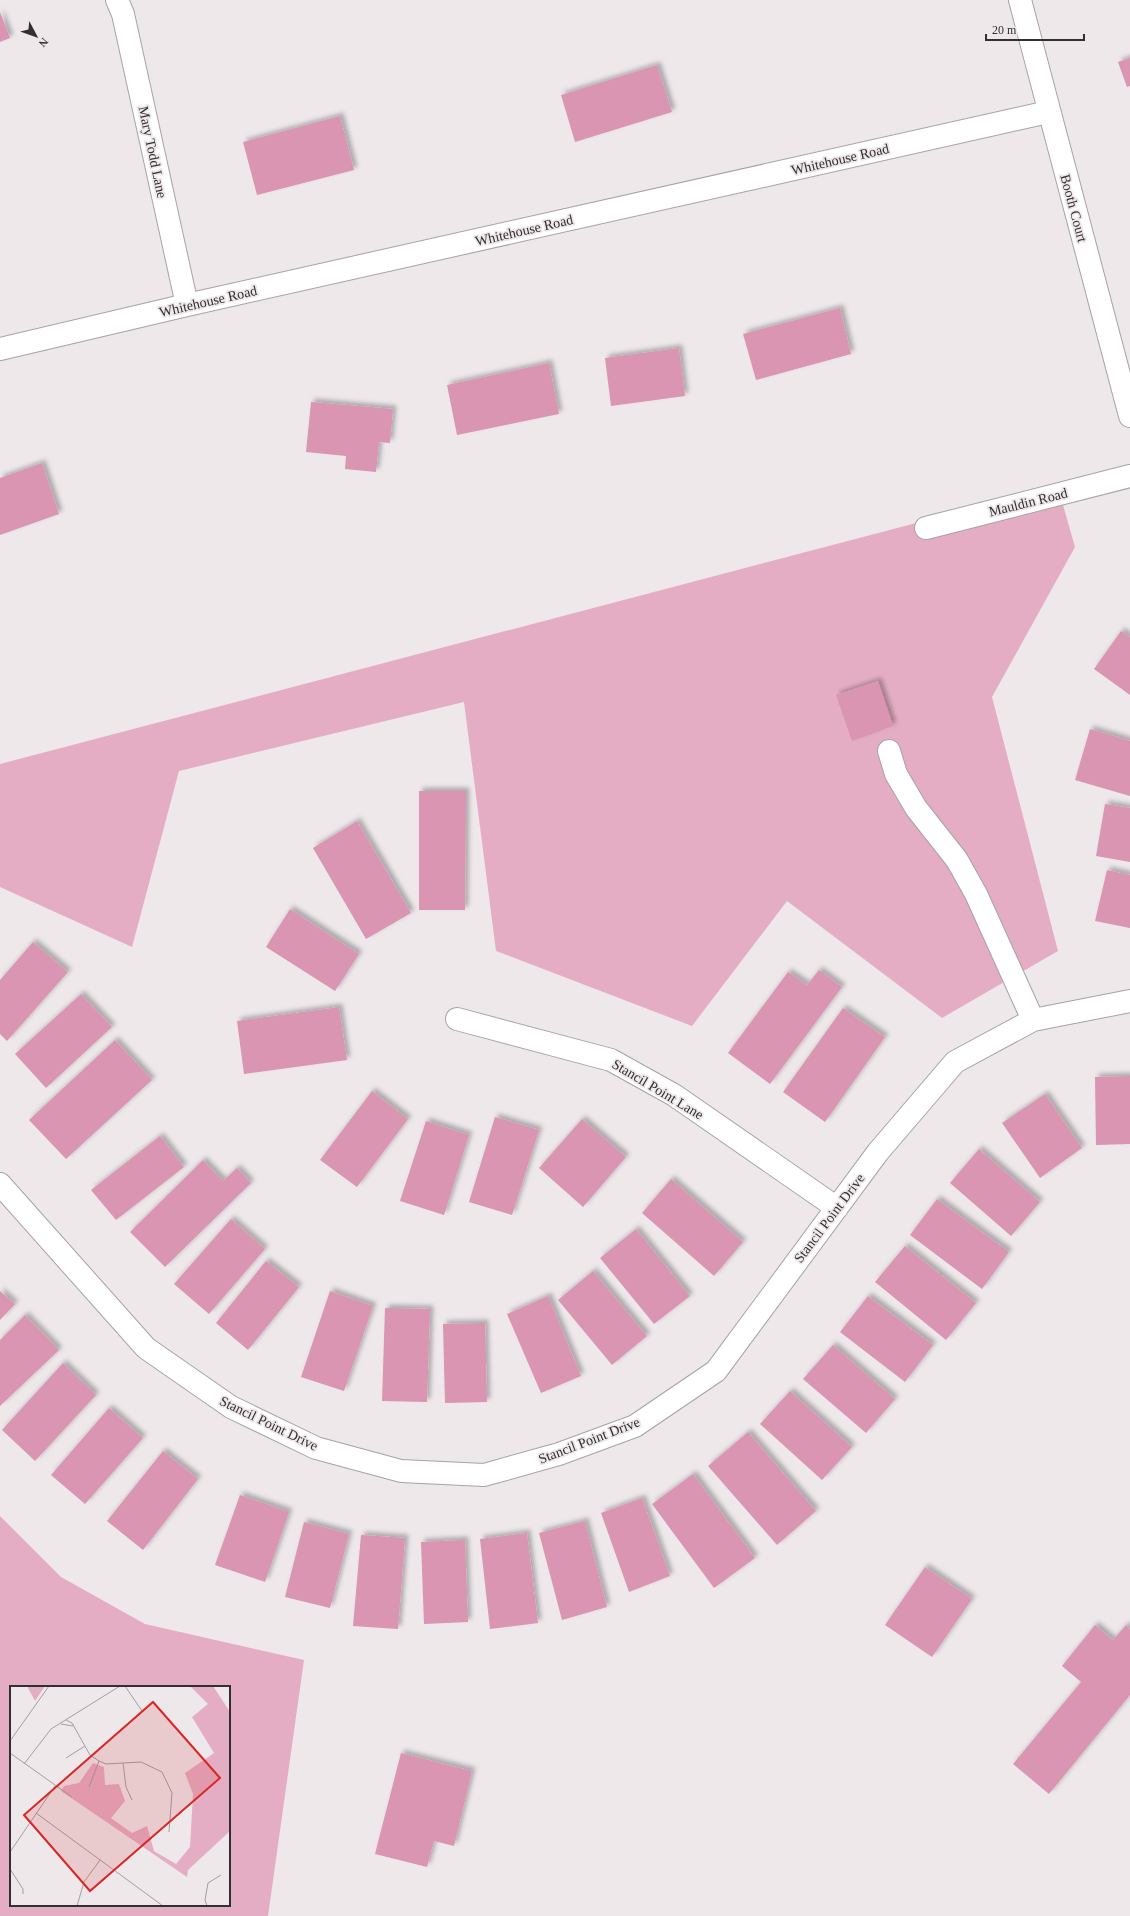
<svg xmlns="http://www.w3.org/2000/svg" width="1130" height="1916" font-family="Georgia,serif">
	<defs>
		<filter id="shadow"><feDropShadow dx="3.5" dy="-3.5" stdDeviation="2" flood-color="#0004"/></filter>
	</defs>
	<rect width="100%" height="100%" fill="#eee8ea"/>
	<path fill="#e4adc3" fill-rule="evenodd" d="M 1057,484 L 1075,547 L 992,697 L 1058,951 L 942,1018 L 787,901 L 692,1026 L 496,951 L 464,702 L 179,771 L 132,947 L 0,887 L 0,764 L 943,516 Z
		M 0,1516 L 61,1577 L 145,1624 L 304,1660 L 268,1916 L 0,1916 ZM 11,1687 L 229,1687 L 229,1905 L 11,1905 Z"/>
	<path fill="#d995b1" filter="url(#shadow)" d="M 0,12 L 10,38 L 0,42 Z
		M 1130,58 L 1130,86 L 1127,87 L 1118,62 Z
		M 657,65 L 672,112 L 575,142 L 561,95 Z
		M 340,116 L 354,170 L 257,195 L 243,142 Z
		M 840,308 L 851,354 L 756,380 L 743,334 Z
		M 679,348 L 685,396 L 611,406 L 605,358 Z
		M 549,363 L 559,414 L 457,435 L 447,385 Z
		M 311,402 L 393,409 L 390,443 L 379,442 L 376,472 L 345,469 L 346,456 L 306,452 Z
		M 42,463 L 59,514 L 0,535 L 0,478 Z
		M 1121,631 L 1130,637 L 1130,695 L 1094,669 Z
		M 878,681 L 893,726 L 852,741 L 836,695 Z
		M 1090,729 L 1130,741 L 1130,796 L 1075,780 Z
		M 419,791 L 466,791 L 465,910 L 419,910 Z
		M 1105,804 L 1130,808 L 1130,862 L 1096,856 Z
		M 357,821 L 411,913 L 366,939 L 313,848 Z
		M 1107,870 L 1130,875 L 1130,928 L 1095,921 Z
		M 290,909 L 359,954 L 335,991 L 266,947 Z
		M 33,942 L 68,972 L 7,1041 L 0,1034 L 0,980 Z
		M 819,970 L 842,987 L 770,1084 L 728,1053 L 788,972 L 807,985 Z
		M 81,994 L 112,1027 L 46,1088 L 15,1054 Z
		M 339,1007 L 347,1060 L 244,1074 L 237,1021 Z
		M 843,1008 L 885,1037 L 825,1122 L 783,1092 Z
		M 115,1040 L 152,1080 L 66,1159 L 29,1120 Z
		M 1130,1076 L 1130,1144 L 1096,1145 L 1095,1077 Z
		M 372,1091 L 408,1119 L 357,1187 L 320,1160 Z
		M 1045,1094 L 1082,1148 L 1040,1178 L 1002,1123 Z
		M 495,1117 L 539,1130 L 512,1215 L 469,1202 Z
		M 582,1119 L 626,1157 L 583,1207 L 539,1168 Z
		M 426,1121 L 469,1135 L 444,1215 L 400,1201 Z
		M 160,1136 L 184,1167 L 116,1220 L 91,1190 Z
		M 979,1149 L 1040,1202 L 1011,1236 L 950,1183 Z
		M 203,1160 L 223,1181 L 237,1168 L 251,1183 L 165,1267 L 130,1232 Z
		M 671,1179 L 743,1242 L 714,1276 L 642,1213 Z
		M 937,1199 L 1009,1252 L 982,1289 L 910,1235 Z
		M 231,1219 L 265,1249 L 209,1314 L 174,1284 Z
		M 636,1229 L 690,1296 L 654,1324 L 600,1258 Z
		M 905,1246 L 976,1303 L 946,1340 L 875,1282 Z
		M 266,1261 L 299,1287 L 248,1350 L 216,1323 Z
		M 593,1271 L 647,1336 L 612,1365 L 558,1300 Z
		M 0,1291 L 15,1304 L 0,1320 Z
		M 330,1291 L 373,1306 L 344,1391 L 301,1377 Z
		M 548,1296 L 581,1376 L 541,1393 L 507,1314 Z
		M 868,1296 L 933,1345 L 905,1382 L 840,1332 Z
		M 385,1308 L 430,1309 L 427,1402 L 382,1401 Z
		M 25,1315 L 59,1350 L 0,1406 L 0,1340 Z
		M 485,1323 L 487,1402 L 445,1403 L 443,1324 Z
		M 833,1345 L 895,1399 L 866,1433 L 803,1379 Z
		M 63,1363 L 96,1395 L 35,1461 L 2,1430 Z
		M 790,1391 L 852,1447 L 822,1480 L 760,1424 Z
		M 109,1408 L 143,1438 L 85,1504 L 51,1475 Z
		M 748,1432 L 816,1511 L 777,1545 L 708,1466 Z
		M 163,1451 L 198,1479 L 143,1550 L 107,1521 Z
		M 693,1474 L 755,1558 L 714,1588 L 652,1504 Z
		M 240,1495 L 289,1512 L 265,1582 L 215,1565 Z
		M 642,1498 L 670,1576 L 629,1592 L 601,1513 Z
		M 585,1521 L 607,1607 L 562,1620 L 539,1533 Z
		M 304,1522 L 349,1534 L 330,1608 L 285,1597 Z
		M 527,1533 L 538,1623 L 490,1629 L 480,1539 Z
		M 361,1535 L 405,1538 L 398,1629 L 353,1626 Z
		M 465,1540 L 468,1622 L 424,1624 L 421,1542 Z
		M 925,1567 L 972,1599 L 932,1657 L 885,1625 Z
		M 1095,1625 L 1113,1640 L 1126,1625 L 1130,1629 L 1130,1695 L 1049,1794 L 1013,1764 L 1081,1682 L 1062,1666 Z
		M 401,1753 L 472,1771 L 454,1846 L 434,1841 L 427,1867 L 375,1854 Z"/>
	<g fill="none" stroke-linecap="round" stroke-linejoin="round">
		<g stroke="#a8a2a4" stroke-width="24">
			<path id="minor" d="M 117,0 L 123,14 L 187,305
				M 1020,0 L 1130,416
				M 0,349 L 187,305 L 1048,112
				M 926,528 L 1130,476
				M 889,751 L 896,774 L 916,808 L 957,860 L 976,894 L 1033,1020
				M 457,1019 L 611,1060 L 674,1095 L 837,1208
				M 0,1184 L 146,1348 L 231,1407 L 316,1448 L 401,1471 L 484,1475 L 559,1454 L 635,1426 L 716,1371 L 878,1152 L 955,1062 L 1033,1020 L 1130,1001"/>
		</g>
		<use href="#minor" stroke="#fff" stroke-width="22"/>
	</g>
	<g text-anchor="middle" stroke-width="3.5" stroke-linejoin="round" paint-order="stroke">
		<g font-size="14" fill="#322f30" stroke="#eee8ea">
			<text transform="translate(153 152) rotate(78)" y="5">Mary Todd Lane</text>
			<text transform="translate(840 159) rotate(-13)" y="5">Whitehouse Road</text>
			<text transform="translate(1074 208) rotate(75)" y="5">Booth Court</text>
			<text transform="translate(524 230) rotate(-13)" y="5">Whitehouse Road</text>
			<text transform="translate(208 301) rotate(-13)" y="5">Whitehouse Road</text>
			<text transform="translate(1028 502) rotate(-14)" y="5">Mauldin Road</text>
			<text transform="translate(658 1089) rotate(31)" y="5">Stancil Point Lane</text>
			<text transform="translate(829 1218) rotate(-53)" y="5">Stancil Point Drive</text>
			<text transform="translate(269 1423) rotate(26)" y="5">Stancil Point Drive</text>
			<text transform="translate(589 1440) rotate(-21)" y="5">Stancil Point Drive</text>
		</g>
	</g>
	<g transform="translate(10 1686)">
		<rect width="220" height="220" fill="#eee8ea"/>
		<path d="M 17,0 L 35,0 L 25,15 ZM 180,0 L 203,0 L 220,26 L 220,145 L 178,184 L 177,191 L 51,105 L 54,100 L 69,97 L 83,77 L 94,81 L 95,99 L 109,98 L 115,115 L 101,132 L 122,147 L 137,140 L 144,165 L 166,178 L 180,161 L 183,108 L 175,87 L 204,67 L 182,31 L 198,18 Z" fill="#e4adc3"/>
		<path fill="none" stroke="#a39ea0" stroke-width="1" d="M 115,0 L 132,25M 56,34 L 62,37 L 80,69 L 89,75 L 96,78 L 131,76 L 152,86 L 162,107 L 159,146M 51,38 L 63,40M 0,55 L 39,0M 0,67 L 62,111M 56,72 L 75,60M 113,77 L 116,101 L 122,114M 14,78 L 41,43 L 110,0M 79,101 L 89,75M 26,127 L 153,220M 0,166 L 45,100M 0,183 L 13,203 L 13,208M 67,220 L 74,196 L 90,174M 197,220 L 195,214 L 198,197 L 211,189"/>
		<path fill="#d62828" fill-opacity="0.15" stroke="#d62828" stroke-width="2" d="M 143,16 L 210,92 L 80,205 L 14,129 Z"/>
		<rect width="220" height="220" fill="none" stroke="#322f30" stroke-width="2"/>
	</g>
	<g transform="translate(36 36) rotate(131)" stroke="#eee8ea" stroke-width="3" paint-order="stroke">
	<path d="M0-3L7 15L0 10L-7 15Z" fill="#322f30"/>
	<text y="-6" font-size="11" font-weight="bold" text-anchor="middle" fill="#322f30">N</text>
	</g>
	<path d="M986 34v6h98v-6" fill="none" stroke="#322f30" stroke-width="2"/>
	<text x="992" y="34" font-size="12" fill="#322f30" stroke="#eee8ea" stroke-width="3" paint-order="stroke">20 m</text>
</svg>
